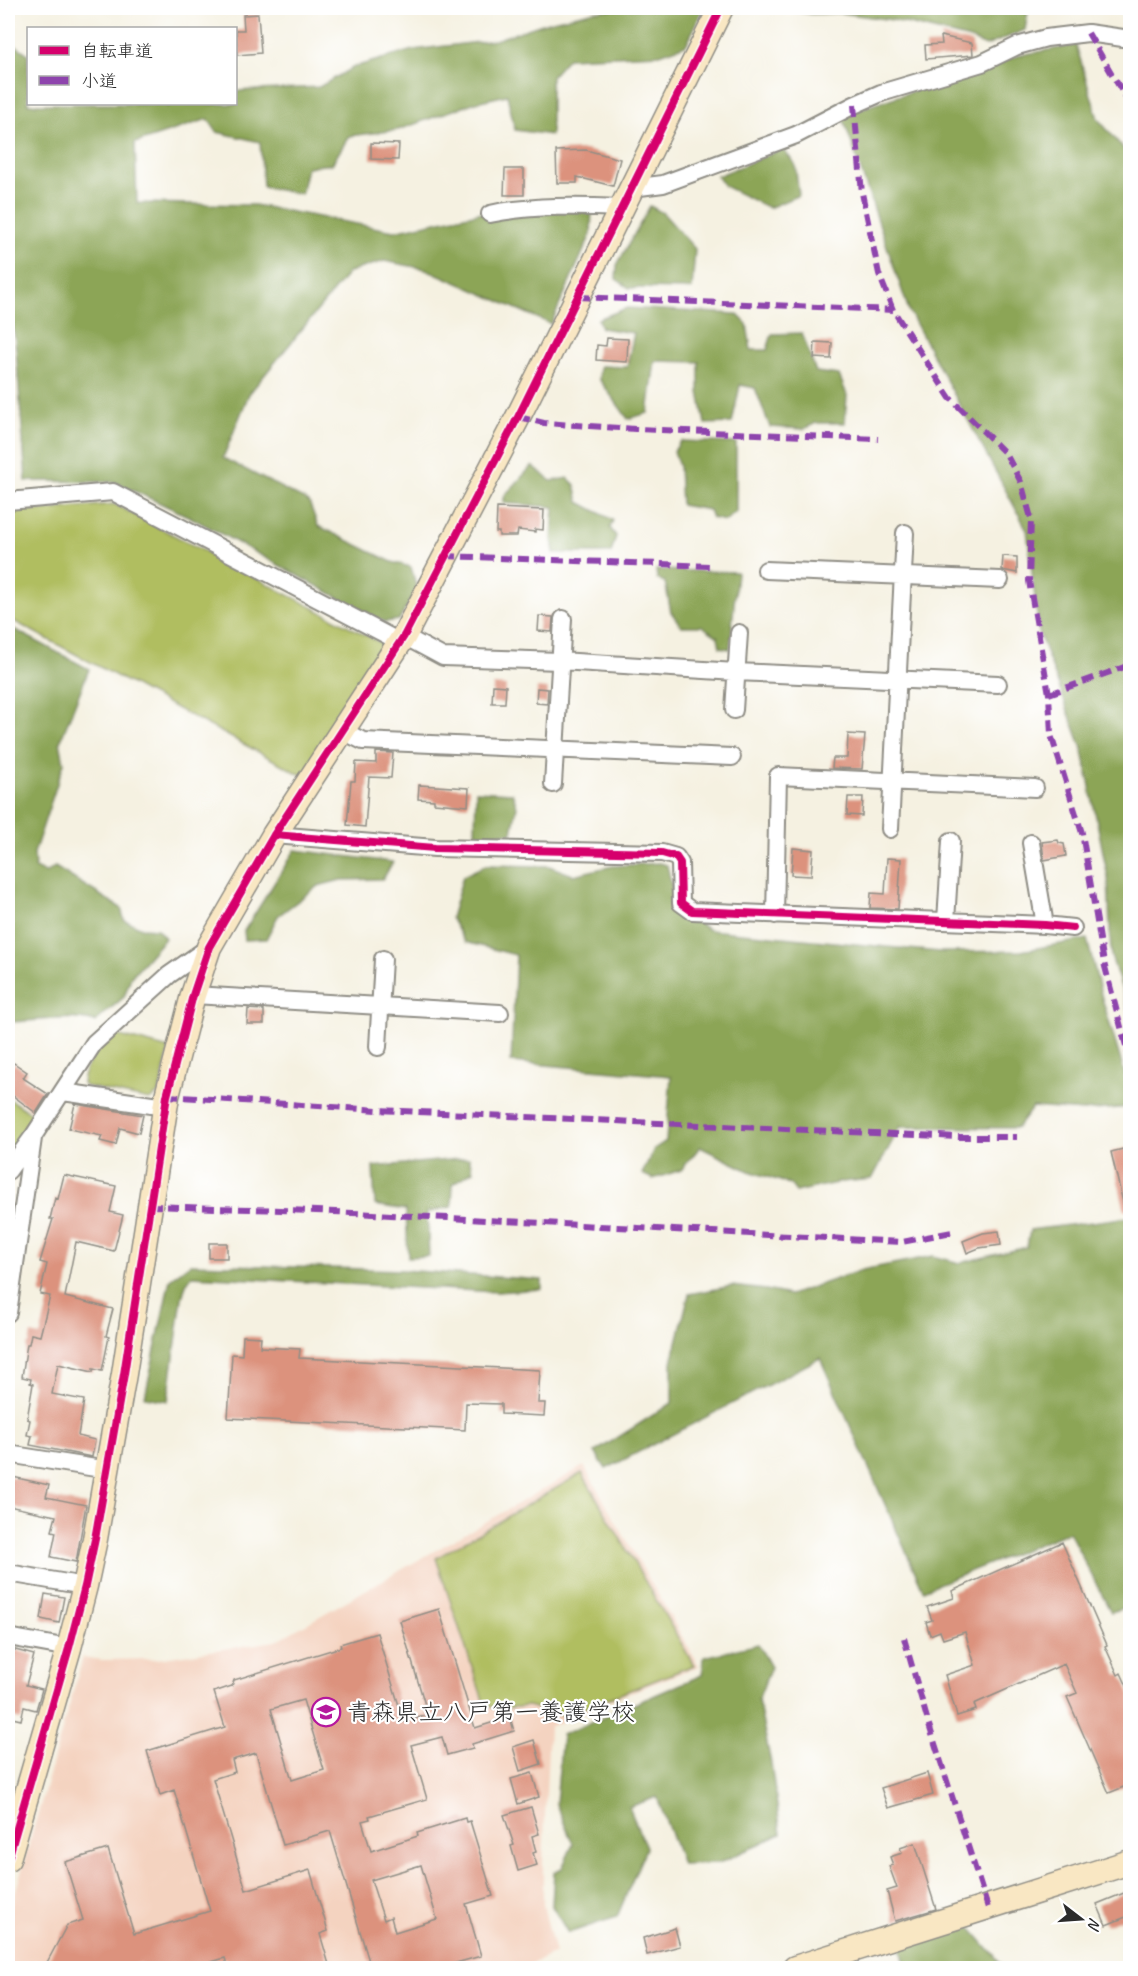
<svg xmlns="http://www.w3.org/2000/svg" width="1138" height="1976" font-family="Caveat,'Klee One',sans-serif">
	<rect width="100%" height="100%" fill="#fff"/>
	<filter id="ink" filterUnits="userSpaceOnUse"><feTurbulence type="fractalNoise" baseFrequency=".0167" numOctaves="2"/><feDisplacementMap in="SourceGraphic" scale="12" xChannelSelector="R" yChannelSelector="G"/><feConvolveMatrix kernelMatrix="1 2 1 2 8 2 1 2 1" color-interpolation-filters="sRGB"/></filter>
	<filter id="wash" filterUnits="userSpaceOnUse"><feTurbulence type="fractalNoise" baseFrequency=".008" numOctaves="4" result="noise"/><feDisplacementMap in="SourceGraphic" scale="24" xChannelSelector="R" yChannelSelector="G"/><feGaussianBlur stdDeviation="1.35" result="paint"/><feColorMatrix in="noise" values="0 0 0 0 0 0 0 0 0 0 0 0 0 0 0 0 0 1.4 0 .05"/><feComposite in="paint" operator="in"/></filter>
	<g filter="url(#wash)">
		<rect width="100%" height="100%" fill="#f5f1e1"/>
		<path fill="#f4d3c0" d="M 584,1466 L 699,1666 L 621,1696 L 549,1727 L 543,1860 L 543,1905 L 555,1953 L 523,1968 L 8,1968 L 8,1918 L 83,1657 L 101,1660 L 157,1659 L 276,1641 Z"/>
		<path fill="#b0be60" stroke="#6e7446" stroke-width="1.5" d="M 114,504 L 385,645 L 305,777 L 8,618 L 8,509 L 41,510 Z
			M 113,1034 L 169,1049 L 159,1093 L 149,1100 L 85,1086 L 82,1083 C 83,1065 101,1046 113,1034 Z
			M 8,1098 L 36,1117 L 8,1157 Z
			M 582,1473 L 694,1665 L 564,1716 L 528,1706 L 496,1709 L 484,1703 L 436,1558 Z"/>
		<path fill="#8ca556" stroke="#5c6840" stroke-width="1.5" d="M 626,8 L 703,8 L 703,10 L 686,45 L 660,54 L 568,58 L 551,77 L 551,135 L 515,130 L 507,95 L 476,102 L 398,130 L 349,136 L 332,164 L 307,167 L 301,194 L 263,187 L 260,142 L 217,132 L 208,119 L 135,143 L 137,203 L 255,205 L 394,231 L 511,206 L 592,204 L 591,234 L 551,324 L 426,269 L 384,261 L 349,272 L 249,394 L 223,458 L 309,502 L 318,526 L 392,562 L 411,567 L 417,589 L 399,620 L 385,622 L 365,612 L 192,518 L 115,482 L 26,481 L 16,349 L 8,286 L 8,35 L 11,42 L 28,54 L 28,104 L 165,104 L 167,107 L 171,104 L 236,104 L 236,91 L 319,87 L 354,67 L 413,50 L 495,40 L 548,22 L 595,11 Z
			M 778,8 L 976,8 L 991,11 L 1028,12 L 1025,30 L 986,46 L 970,39 L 893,20 L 842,13 L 811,14 Z
			M 1076,45 L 1098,119 L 1130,156 L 1130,1014 L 1111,956 L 1108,878 L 1083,751 L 1039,633 L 1027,530 L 909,311 L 842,115 L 1020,55 Z
			M 783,149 L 795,164 L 799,195 L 769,208 L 724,186 L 717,176 Z
			M 650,206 L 663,213 L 695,249 L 692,289 L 629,288 L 616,279 L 617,265 Z
			M 627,308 L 737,314 L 747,324 L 751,350 L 767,350 L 772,334 L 802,333 L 816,372 L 839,375 L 847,395 L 845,423 L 816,423 L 804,429 L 770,427 L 755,388 L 740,385 L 732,423 L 705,424 L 699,392 L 699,362 L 655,361 L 648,413 L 628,419 L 599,379 L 600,366 L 627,367 L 634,333 L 601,328 L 598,319 Z
			M 681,441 L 736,443 L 736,512 L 725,521 L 712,518 L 709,510 L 681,505 L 679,467 L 674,451 Z
			M 532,466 L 551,481 L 568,478 L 575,485 L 579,502 L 613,520 L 610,528 L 616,536 L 611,553 L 554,553 L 552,539 L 554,507 L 503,503 L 505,495 Z
			M 656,570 L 737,572 L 730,649 L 720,647 L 718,637 L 702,626 L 681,626 L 671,612 L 665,582 L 657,579 Z
			M 8,626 L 89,669 L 60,742 L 64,763 L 34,853 L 35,868 L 45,873 L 55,867 L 121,908 L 124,920 L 142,928 L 157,929 L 165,938 L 131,977 L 124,997 L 95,1022 C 69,1014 35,1022 8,1022 Z
			M 476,791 L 512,793 L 517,806 L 512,833 L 475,835 Z
			M 295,850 L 393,862 L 383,879 L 341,880 L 318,886 L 278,916 L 266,939 L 245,940 L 244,931 Z
			M 659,863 L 667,865 L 677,909 L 709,930 L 940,952 L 1021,951 L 1087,939 L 1102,998 L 1130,1091 L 1130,1107 L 1083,1111 L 1033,1107 L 1017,1128 L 900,1127 L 872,1179 L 841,1182 L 796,1192 L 790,1184 L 749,1171 L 700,1147 L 681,1170 L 653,1179 L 642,1174 L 654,1149 L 666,1141 L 671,1076 L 511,1062 L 516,955 L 465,942 L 451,918 L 463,876 L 486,865 L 549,866 L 573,875 L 613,866 Z
			M 469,1158 L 473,1171 L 453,1184 L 452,1207 L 427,1212 L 429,1256 L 408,1257 L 406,1210 L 375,1205 L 373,1167 Z
			M 1130,1217 L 1130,1499 L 1126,1501 L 1130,1513 L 1130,1606 L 1111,1612 L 1069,1532 L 923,1590 L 820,1358 L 606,1469 L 595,1452 L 672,1403 L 672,1362 L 689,1294 L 732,1286 L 766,1290 L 790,1295 L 862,1270 L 933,1256 L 960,1263 L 1027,1247 L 1030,1230 Z
			M 190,1264 L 402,1270 L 542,1280 L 542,1289 L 497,1292 L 192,1276 L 186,1284 L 182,1298 L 168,1401 L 145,1397 L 170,1279 Z
			M 758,1644 L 771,1667 L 758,1700 L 771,1763 L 781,1834 L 719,1863 L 682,1864 L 657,1797 L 629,1807 L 646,1848 L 617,1917 L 568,1933 L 552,1906 L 554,1872 L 562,1868 L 573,1844 L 556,1804 L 562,1735 L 702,1675 L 704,1657 Z
			M 970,1927 L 1005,1968 L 913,1968 L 904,1960 L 901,1948 Z"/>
		<g id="blocks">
			<path fill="#dc927d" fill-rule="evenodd" d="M 258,14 L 261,53 L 237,55 L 236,30 L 244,30 L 243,15 Z
				M 941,36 L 972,43 L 973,55 L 926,59 L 925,45 L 942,44 Z
				M 371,143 L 399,144 L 398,160 L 371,159 Z
				M 586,150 L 620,159 L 613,186 L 577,177 L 577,183 L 557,183 L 556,151 Z
				M 505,169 L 524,169 L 524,195 L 504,195 Z
				M 607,338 L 628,339 L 627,362 L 596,360 L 597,345 L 606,346 Z
				M 815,342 L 832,343 L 831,359 L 814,358 Z
				M 497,508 L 544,510 L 543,530 L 535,529 L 535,532 L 518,530 L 517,536 L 499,536 L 499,532 L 496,532 Z
				M 1003,556 L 1017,557 L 1017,573 L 1002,570 Z
				M 539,616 L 553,617 L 552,632 L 538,631 Z
				M 493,685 L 506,686 L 505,703 L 492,703 Z
				M 537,688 L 548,689 L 547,704 L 536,703 Z
				M 848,734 L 865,735 L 862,769 L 832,768 L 833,758 L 847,758 Z
				M 376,752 L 393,753 L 391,778 L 369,777 L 365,827 L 347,825 L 351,781 L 355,781 L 356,762 L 376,763 Z
				M 419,785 L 469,788 L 468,806 L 434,803 L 434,800 L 418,799 Z
				M 848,797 L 863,797 L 862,816 L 847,815 Z
				M 1058,840 L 1059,843 L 1064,844 L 1066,856 L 1044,860 L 1042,842 Z
				M 793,848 L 813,850 L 811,876 L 791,875 Z
				M 887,858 L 901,859 L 898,909 L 870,908 L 871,893 L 885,894 Z
				M 248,1009 L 264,1010 L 264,1024 L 247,1024 Z
				M 14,1063 L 27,1072 L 23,1078 L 48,1094 L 36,1113 L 8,1092 L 8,1072 Z
				M 75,1104 L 143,1115 L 139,1133 L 120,1128 L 116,1145 L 100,1141 L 102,1136 L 69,1129 Z
				M 1131,1147 L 1131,1210 L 1125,1211 L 1111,1152 Z
				M 64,1175 L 116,1186 L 110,1212 L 123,1215 L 114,1251 L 76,1242 L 65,1297 L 113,1309 L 106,1336 L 109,1337 L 102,1371 L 93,1369 L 93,1372 L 58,1364 L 52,1394 L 84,1400 L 78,1436 L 95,1440 L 92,1457 L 30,1445 L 32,1436 L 27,1435 L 30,1420 L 27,1419 L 33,1384 L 30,1383 L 31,1379 L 22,1377 L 27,1344 L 29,1344 L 31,1334 L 40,1336 L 50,1296 L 40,1294 L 47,1264 L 40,1262 L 53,1219 L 50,1219 L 55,1198 L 58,1199 Z
				M 999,1231 L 1001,1245 L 979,1248 L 967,1253 L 963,1241 L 983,1233 Z
				M 209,1243 L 227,1243 L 227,1258 L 209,1258 Z
				M 243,1336 L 261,1337 L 260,1347 L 300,1349 L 299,1358 L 540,1370 L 538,1403 L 545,1403 L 544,1416 L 501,1414 L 501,1404 L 466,1403 L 465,1430 L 228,1418 L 232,1354 L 242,1355 Z
				M 8,1476 L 49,1485 L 46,1497 L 86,1505 L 76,1562 L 51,1557 L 56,1532 L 52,1531 L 56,1516 L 8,1506 Z
				M 1062,1542 L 1107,1645 L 1105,1646 L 1118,1675 L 1121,1673 L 1131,1695 L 1131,1784 L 1109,1793 L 1067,1697 L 1077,1693 L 1064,1664 L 974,1704 L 976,1710 L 957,1716 L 945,1675 L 975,1665 L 965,1632 L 943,1639 L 940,1631 L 930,1635 L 926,1622 L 932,1620 L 927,1607 L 954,1598 L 952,1591 Z
				M 45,1594 L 64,1597 L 59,1623 L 41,1619 Z
				M 439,1609 L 475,1728 L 510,1717 L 514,1731 L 472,1744 L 473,1748 L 447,1755 L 442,1737 L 411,1745 L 427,1799 L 369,1816 L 370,1819 L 362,1821 L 371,1851 L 418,1836 L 417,1833 L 465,1818 L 466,1822 L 470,1821 L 493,1896 L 466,1904 L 481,1956 L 438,1968 L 371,1968 L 330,1831 L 283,1845 L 256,1753 L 232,1760 L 235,1772 L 213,1779 L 246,1890 L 310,1870 L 328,1931 L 320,1934 L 330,1968 L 228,1968 L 225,1958 L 191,1968 L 142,1968 L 141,1963 L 121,1968 L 44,1968 L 67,1925 L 83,1920 L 65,1862 L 108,1849 L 134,1934 L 210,1911 L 174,1790 L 160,1795 L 147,1751 L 225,1727 L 214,1692 L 232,1686 L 234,1680 L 341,1647 L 340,1644 L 377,1633 L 404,1722 L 428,1715 L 400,1621 ZM 303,1700 L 324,1770 L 292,1780 L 271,1709 ZM 421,1865 L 437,1919 L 395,1932 L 391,1917 L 384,1920 L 371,1880 Z
				M 8,1648 L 34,1655 L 26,1685 L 42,1689 L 36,1710 L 24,1707 L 21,1720 L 8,1717 Z
				M 534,1740 L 541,1764 L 520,1771 L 513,1747 Z
				M 532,1773 L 539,1797 L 518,1804 L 511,1779 Z
				M 927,1773 L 933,1795 L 888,1808 L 881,1788 Z
				M 531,1807 L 539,1834 L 532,1836 L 536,1852 L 533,1853 L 537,1865 L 518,1871 L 511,1846 L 514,1845 L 504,1815 Z
				M 915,1843 L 936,1909 L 895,1921 L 887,1891 L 897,1888 L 889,1866 L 893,1865 L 890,1857 L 902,1853 L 900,1848 Z
				M 1124,1893 L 1131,1908 L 1131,1915 L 1106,1925 L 1097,1904 Z
				M 675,1928 L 680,1946 L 647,1955 L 643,1938 Z"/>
		</g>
	</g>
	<g filter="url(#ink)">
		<use href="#blocks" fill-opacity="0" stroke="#908e86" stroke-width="1.5"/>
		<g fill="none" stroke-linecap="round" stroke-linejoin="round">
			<g stroke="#908e86" stroke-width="20">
				<path id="street" d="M 632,188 L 663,184 L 796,135 L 854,105 L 881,93 L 982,63 L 1017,46 L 1046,38 L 1088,33 L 1130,39
					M 490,214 C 534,205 578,206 622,208
					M 8,501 L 113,492 L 400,642
					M 766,570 L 1000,580
					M 404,636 L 443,657 L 560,661 L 736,672 L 998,684
					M 734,710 L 739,633
					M 343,731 L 363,741 L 732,757
					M 553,784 L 563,619
					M 890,829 L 905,533
					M 274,835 L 435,848 L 662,853 L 676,857 L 680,863 L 681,903 L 692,911 L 1045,925 L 1073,928
					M 1031,843 L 1045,925
					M 775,915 L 778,776 L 1035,788
					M 946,921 L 951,841
					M 193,995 L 500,1013
					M 378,1047 L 383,959
					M 63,1092 L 165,1107
					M 8,1171 L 34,1135 L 94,1043 L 169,975 L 209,947
					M 8,1313 L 33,1138
					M 8,1454 L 108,1470
					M 8,1573 L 85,1586
					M 8,1637 L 69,1648"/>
			</g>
			<g stroke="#908e86" stroke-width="27">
				<path id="secondary" d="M 8,1859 L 69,1648 L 85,1586 L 95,1539 L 124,1374 L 167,1096 L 193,995 L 209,947 L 274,835 L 404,636 L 518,417 L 721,8
					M 795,1968 L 1130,1862"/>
			</g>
			<use href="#street" stroke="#fff" stroke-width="16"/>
			<use href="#secondary" stroke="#f9e7c3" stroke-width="24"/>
			<path stroke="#8e44ad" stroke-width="6" stroke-dasharray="12 6" stroke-linecap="butt" d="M 1088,33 L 1130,105
				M 854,105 L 862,193 L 879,274 L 893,310 L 950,398 L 1006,454 L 1021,482 L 1031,518 L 1029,581 L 1049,694 L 1051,735 L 1082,833 L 1104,963 L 1130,1061
				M 578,297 L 893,310
				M 518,417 L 544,423 L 635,429 L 878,439
				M 445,556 L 712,566
				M 1049,694 L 1130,665
				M 167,1096 L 378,1110 L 959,1137 L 1017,1137
				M 149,1206 L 316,1211 L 902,1242 L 957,1231
				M 904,1638 L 928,1722 L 988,1908"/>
			<g stroke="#fff" stroke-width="11">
				<path id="cycleway" d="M 274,835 L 435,848 L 662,853 L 676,857 L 680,863 L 681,903 L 692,911 L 1045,925 L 1073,928
					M 8,1859 L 69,1648 L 85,1586 L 95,1539 L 124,1374 L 167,1096 L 193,995 L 209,947 L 274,835 L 404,636 L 518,417 L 721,8"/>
			</g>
			<use href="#cycleway" stroke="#d6006c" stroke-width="8"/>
		</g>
	</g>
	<defs>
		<g id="school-ring" transform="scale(1.5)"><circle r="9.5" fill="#fff" stroke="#b5179e" stroke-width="1.5"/><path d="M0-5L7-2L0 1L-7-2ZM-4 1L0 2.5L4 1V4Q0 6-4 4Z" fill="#b5179e"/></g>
	</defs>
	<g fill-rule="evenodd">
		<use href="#school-ring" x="326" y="1712"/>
	</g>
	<g text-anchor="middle" stroke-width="4.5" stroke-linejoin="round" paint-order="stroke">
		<g font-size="24" fill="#2b2b2b" stroke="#fff" text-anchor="start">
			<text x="347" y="1720">青森県立八戸第一養護学校</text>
		</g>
	</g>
	<rect width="1138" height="1976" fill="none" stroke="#fff" stroke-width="30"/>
	<rect x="27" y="27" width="210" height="78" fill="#ffffff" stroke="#aaaaaa" stroke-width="1.5"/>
	<rect x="39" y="46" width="30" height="9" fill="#d6006c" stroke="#aaaaaa" stroke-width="1.5"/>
	<text x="81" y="57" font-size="18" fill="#2b2b2b">自転車道</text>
	<rect x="39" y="76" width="30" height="9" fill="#8e44ad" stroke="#aaaaaa" stroke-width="1.5"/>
	<text x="81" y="87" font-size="18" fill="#2b2b2b">小道</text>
	<g transform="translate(1081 1919) rotate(107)" stroke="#ffffff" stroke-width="4.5" paint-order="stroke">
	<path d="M0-4.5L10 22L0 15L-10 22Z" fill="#2b2b2b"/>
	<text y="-9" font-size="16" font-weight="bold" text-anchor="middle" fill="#2b2b2b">N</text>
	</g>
</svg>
